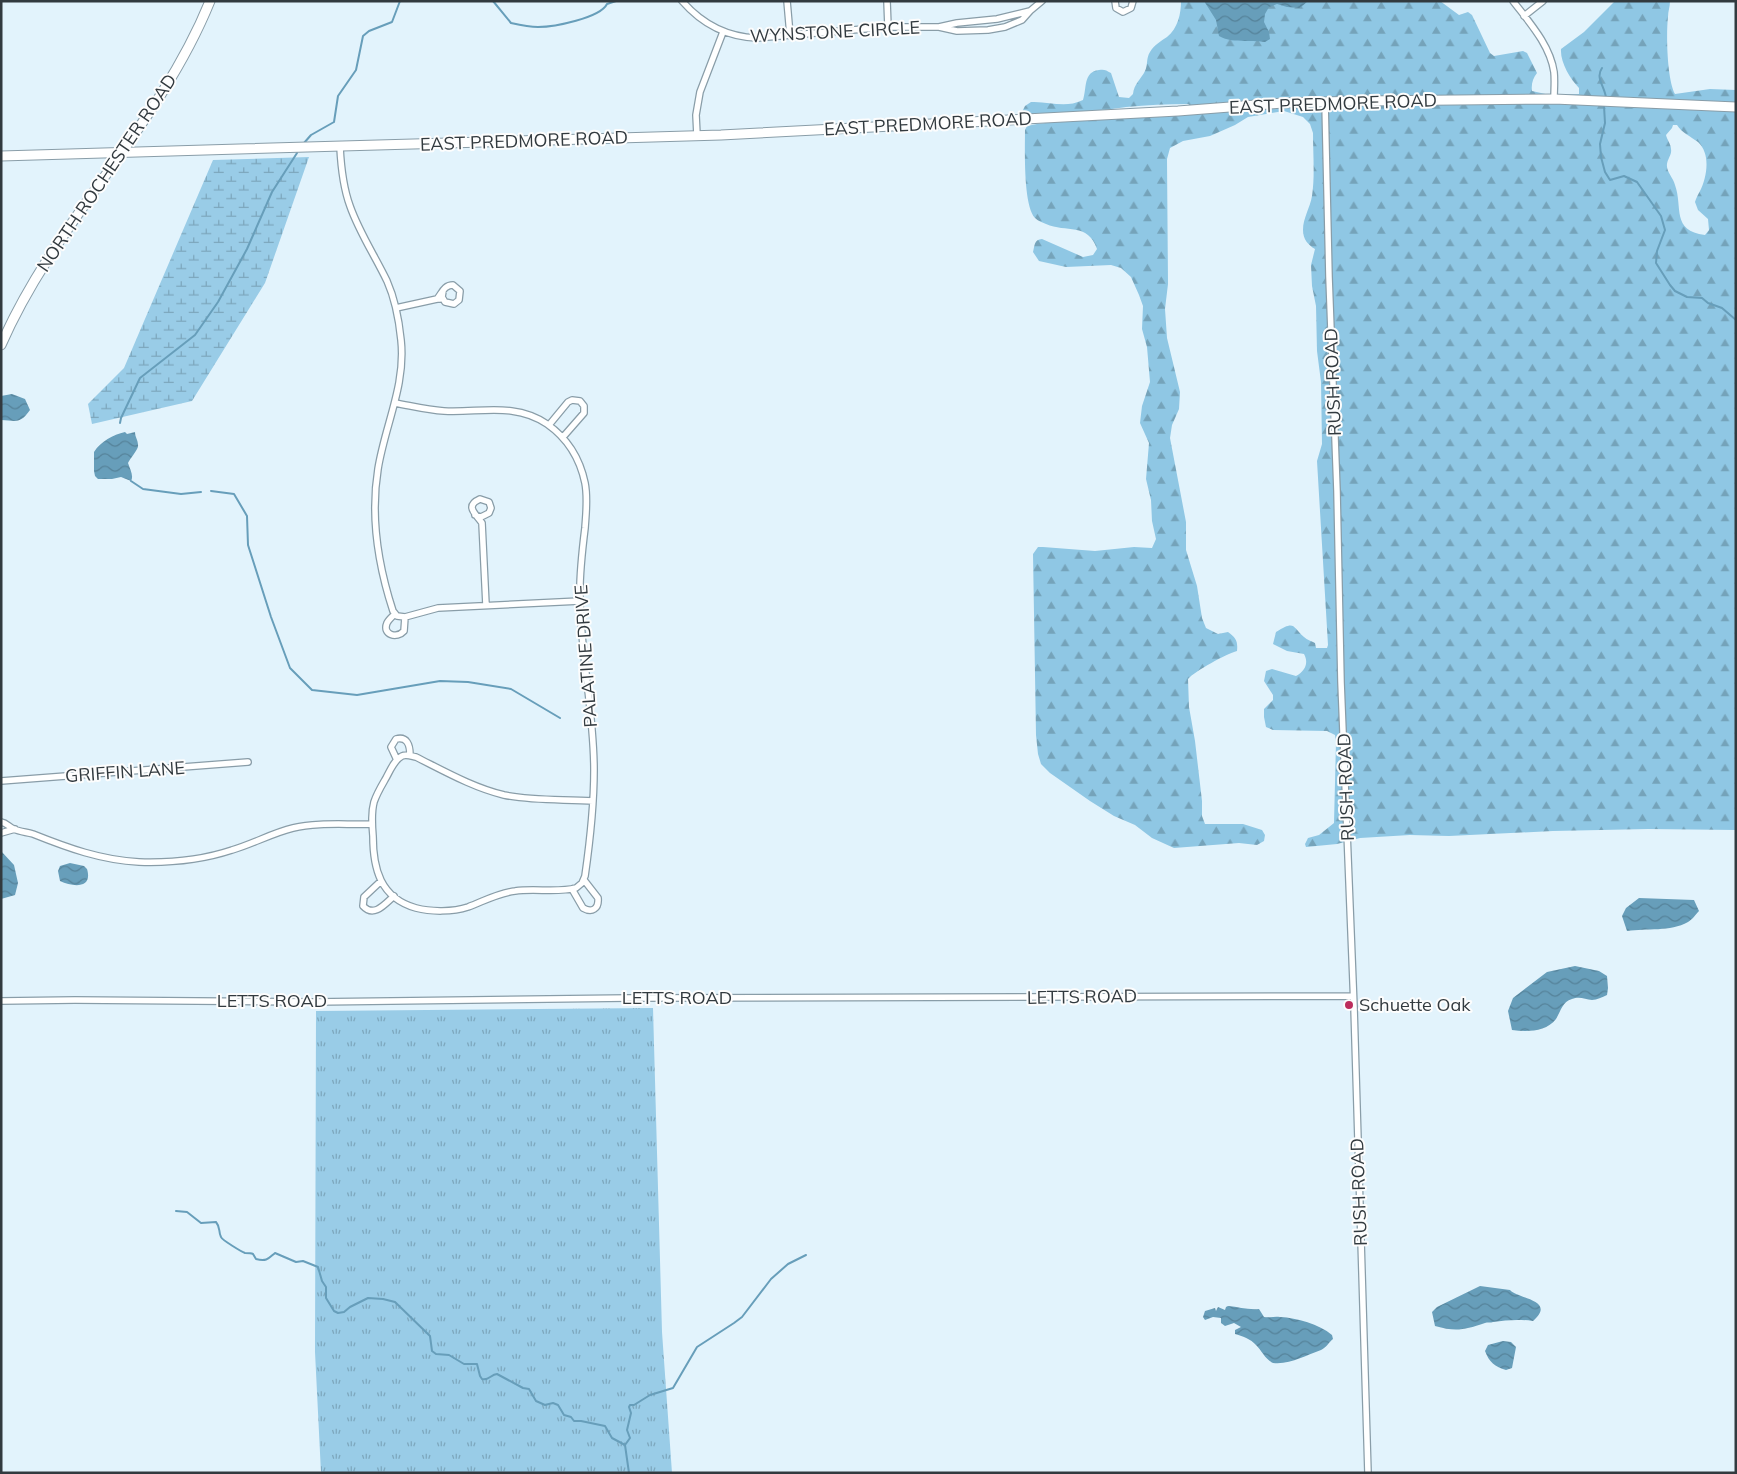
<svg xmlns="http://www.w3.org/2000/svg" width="1737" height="1474" font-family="Mulish,sans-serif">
	<defs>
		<pattern id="grass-tufts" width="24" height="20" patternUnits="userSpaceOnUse" patternTransform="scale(1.25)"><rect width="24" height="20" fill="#99cce7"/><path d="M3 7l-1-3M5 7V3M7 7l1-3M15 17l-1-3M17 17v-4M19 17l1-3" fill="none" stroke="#7da7bd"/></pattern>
		<pattern id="forest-firs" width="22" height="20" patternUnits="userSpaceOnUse" patternTransform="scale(1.25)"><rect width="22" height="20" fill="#8fc7e4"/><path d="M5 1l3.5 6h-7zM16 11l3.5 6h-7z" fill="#75a3ba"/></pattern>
		<pattern id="wetland-marsh" width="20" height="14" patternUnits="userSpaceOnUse" patternTransform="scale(1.25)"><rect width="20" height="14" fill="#99cce7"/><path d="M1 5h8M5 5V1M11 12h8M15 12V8" fill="none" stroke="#7da7bd"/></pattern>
		<pattern id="water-waves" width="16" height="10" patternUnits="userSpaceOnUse" patternTransform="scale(1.25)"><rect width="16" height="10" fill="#679eba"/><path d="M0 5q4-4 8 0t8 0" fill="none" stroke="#558299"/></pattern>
	</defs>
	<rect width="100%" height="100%" fill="#e2f3fc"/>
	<path fill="url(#grass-tufts)" d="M 653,1008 L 662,1332 L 672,1473 L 321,1473 L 315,1352 L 316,1011 Z"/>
	<path fill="url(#forest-firs)" fill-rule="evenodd" d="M 1181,1 L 1440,1 L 1459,15 L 1468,12 L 1472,15 L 1490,53 L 1494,56 L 1523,51 L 1527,53 L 1537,73 C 1533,78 1531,84 1532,91 L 1550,95 L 1579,94 L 1579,88 C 1570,79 1560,62 1561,49 L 1584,32 L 1615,1 L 1670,1 C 1670,7 1668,11 1668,17 C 1666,34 1667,79 1675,94 L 1710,89 L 1736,90 L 1736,830 L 1648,829 L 1553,831 L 1449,836 L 1410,835 L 1360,838 L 1337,844 L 1306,847 L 1305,844 L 1308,838 L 1319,835 L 1334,823 L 1336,742 L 1335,735 L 1327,731 L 1273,730 L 1266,727 L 1264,717 L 1264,709 L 1273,700 L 1273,695 L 1264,681 L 1266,671 L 1272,669 L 1296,676 C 1305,671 1309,663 1304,654 L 1287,651 L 1273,644 L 1276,632 C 1295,620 1292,626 1304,637 C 1307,640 1312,641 1315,643 L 1316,648 L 1327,648 L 1328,645 L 1317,461 L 1322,444 L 1321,382 L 1317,351 L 1316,306 L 1312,286 L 1311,265 L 1315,249 C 1308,245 1303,239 1303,230 C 1303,218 1310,208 1312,196 C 1315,176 1313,154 1313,133 L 1310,124 L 1303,117 L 1284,111 L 1248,117 L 1235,125 L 1210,136 L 1183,141 L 1170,148 L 1167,159 L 1168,284 L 1165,309 L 1167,338 L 1180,392 L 1179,409 L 1172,425 L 1170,438 L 1186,522 L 1186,550 L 1197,586 L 1202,618 L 1206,628 L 1218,634 L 1228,632 C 1236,638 1238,641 1237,651 C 1226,654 1195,671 1188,679 L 1189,707 L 1195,741 L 1202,801 L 1202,816 L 1205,824 L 1243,824 L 1262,830 L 1265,835 L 1264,841 L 1257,845 L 1239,843 L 1174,848 L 1152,838 L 1135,825 L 1114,816 L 1090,801 L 1050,773 L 1041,764 L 1038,754 L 1036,735 L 1033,554 L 1038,547 L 1043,547 L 1095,551 L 1134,547 L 1152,548 L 1156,539 L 1152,521 L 1151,500 L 1146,479 L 1149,443 L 1140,423 L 1142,406 L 1150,382 L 1147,347 L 1142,329 L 1143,306 L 1139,295 L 1131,277 L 1121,268 L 1111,265 L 1066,267 L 1039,261 L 1033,252 C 1035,244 1034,240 1042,239 L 1083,257 L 1093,255 L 1097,249 C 1088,222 1066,233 1046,224 C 1042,222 1038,221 1035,218 C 1023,205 1025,149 1025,130 L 1027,126 L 1037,124 L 1191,106 L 1188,104 C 1167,104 1147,105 1126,107 C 1104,110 1040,121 1022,112 L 1025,106 L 1031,102 C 1050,101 1064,109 1083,100 C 1087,88 1083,72 1099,70 C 1104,69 1106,70 1111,73 L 1119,97 L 1129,98 L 1133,94 C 1134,84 1141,79 1145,71 C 1148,65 1146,58 1150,52 C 1154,45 1161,41 1167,37 C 1178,28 1181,14 1181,1 ZM 1673,125 L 1677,125 C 1682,133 1690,136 1698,142 C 1711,154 1707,177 1700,191 C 1698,195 1696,198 1695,202 L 1698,210 L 1708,219 L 1709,230 L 1705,235 C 1671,231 1683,207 1675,185 C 1673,177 1666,172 1667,164 C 1668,158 1672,155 1671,149 C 1671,144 1667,140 1666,135 L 1672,128 Z"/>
	<path fill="url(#wetland-marsh)" d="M 309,157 L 265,283 L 192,401 L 92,424 L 88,404 L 124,368 L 213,160 Z"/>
	<path fill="url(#water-waves)" d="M 1204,1 L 1308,1 L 1300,8 L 1287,7 L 1277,4 L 1269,7 L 1265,14 L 1264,22 L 1269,32 L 1270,39 L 1265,42 C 1249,39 1233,44 1219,36 L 1216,20 Z
		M 12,394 L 25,399 L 30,410 C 20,424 17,421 1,420 L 1,396 Z
		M 125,432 L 127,434 L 135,432 C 135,437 138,440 138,445 C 139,449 130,458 128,463 C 130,469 134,476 131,481 L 121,477 L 112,479 L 98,479 L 95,476 L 94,471 L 94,452 C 101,441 113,435 125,432 Z
		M 1,851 L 14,865 L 18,883 L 15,895 L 1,899 Z
		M 70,863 L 84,866 L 87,869 C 93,889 73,887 60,881 L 58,871 L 60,866 Z
		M 1639,898 L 1694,900 L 1699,911 C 1696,914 1692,920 1688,922 C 1670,932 1647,928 1627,931 L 1622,916 L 1626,908 Z
		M 1575,966 L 1599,971 L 1607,976 L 1608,988 L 1607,995 C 1602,997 1597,1000 1592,1000 C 1585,999 1579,996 1572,999 C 1562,1002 1561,1011 1556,1019 C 1546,1032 1527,1032 1512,1030 L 1508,1011 L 1513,998 L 1547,972 Z
		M 1480,1286 L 1510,1290 C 1518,1299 1557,1300 1533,1321 C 1518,1319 1507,1320 1493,1322 C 1491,1323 1487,1322 1485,1323 C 1464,1330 1456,1332 1435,1326 L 1432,1312 L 1437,1307 Z
		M 1228,1306 C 1239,1307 1248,1310 1259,1309 L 1264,1317 C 1270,1318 1274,1316 1280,1317 C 1297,1318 1319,1324 1332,1335 L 1333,1339 C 1329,1342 1326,1348 1321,1350 C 1306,1355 1290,1365 1273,1363 C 1265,1359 1262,1351 1256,1345 C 1251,1339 1242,1336 1235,1334 L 1235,1330 L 1241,1327 L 1234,1323 L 1225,1326 L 1221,1323 L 1221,1318 L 1213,1317 L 1205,1320 L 1203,1317 L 1205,1311 L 1215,1308 L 1216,1311 L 1218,1307 L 1225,1310 L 1226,1307 Z
		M 1503,1341 L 1511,1342 L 1516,1347 L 1512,1368 L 1506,1370 C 1495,1367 1489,1362 1485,1351 L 1488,1345 Z"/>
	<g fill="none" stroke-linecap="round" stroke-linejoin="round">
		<path stroke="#679eba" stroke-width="2" d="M 493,1 L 511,23 C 520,25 529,27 538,27 C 554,27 600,18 607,4 L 616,1
			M 1602,68 C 1595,78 1605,87 1606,98
			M 1604,106 L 1605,123 L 1600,144 L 1601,157 L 1605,172 L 1610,180 L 1624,176 L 1637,182 L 1661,216 L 1665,230 L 1657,251 L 1656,263 L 1670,285 L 1675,291 L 1687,297 L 1702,298 L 1708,303 L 1722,308 L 1736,320
			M 304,143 L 311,135 L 334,122 L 338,96 L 356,70 L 363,36 L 369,31 L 392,22 L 400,1
			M 120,423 L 121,418 L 140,378 L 195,335 L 218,302 L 247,249 L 272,192 L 297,153
			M 131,481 L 143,489 L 181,494 L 201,492
			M 211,491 L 234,494 L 247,516 L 248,545 L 271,617 L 290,668 L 312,690 L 357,695 L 440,681 L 468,682 L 511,689 L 560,718
			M 176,1211 L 187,1212 L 201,1223 L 216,1222 C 221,1228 218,1231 221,1237 C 222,1240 242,1252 245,1253 C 248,1253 251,1253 253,1254 L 256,1259 C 267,1262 269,1258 275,1253 L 296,1262 L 303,1261 L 318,1267 L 322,1281 L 326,1287 L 326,1298 L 334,1311 L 338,1313 L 344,1312 L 350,1307 L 368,1298 L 383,1299 L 395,1302 L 430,1336 L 432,1351 L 436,1354 L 449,1355 L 464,1364 L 477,1364 L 480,1376 L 482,1379 C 489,1381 491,1374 497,1374 L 523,1388 L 529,1389 L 536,1401 L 545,1405 L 553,1403 L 558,1405 L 564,1415 L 571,1417 L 574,1421 L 581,1421 L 605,1426 L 612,1438 L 625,1445
			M 629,1473 L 625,1445 L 630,1438 L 627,1430 L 631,1413 L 629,1407 L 630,1405 L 634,1405 L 650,1395 L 673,1388 L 697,1347 L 734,1323 L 742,1317 L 771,1279 L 788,1264 L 806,1255"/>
		<g stroke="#899da8" stroke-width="8">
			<path id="street" d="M 682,1 C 702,24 726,37 757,38 L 888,27 L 939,27 L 957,31 L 988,30 L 1005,27 L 1022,20 L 1030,11 L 997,19 L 957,23 L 939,27
				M 787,1 L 790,35
				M 887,1 L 888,27
				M 1115,1 L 1116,8 L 1123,12 L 1131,8 L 1133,1
				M 1513,1 C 1529,22 1550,45 1554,72 C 1555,81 1554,90 1554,99
				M 1030,11 L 1042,1
				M 1524,16 L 1543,1
				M 1325,102 L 1329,277 L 1337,491 L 1341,682 L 1354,1007 L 1368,1473
				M 697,135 L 696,115 L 700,92 L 723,32
				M 340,147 C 341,167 343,187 350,206 C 359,232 375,256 387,281 C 395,299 399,320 401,340 C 406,385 385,425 378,469 C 370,518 378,565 393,611 L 397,616 L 405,617 L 438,608 L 580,601
				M 437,299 C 442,293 444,285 453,285 L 460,291 L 459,300 L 454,304 L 445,302 L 442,297 L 443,291
				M 396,308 L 437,299 L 440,299
				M 395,403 C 412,406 427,410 444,411 C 480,413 515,402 547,424 C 567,438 580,459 585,483 C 588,498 586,513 585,528 C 582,552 579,576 580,600 C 581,657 594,713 594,770 C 594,805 590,841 585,876 L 582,883 L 576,888 C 557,893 535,888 515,891 C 498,893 484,901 468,907 C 453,912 431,912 416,908 C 380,898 373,868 373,836 C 372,824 371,813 374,802 C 377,793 382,785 386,778 C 390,771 394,760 402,756 C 406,754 411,756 416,757 C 444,771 474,788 504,795 C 533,801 564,799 593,801
				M 549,425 L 568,402 L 572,400 L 580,401 L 584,406 L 584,413 L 563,437
				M 475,515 L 481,517 L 489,513 L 491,508 L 489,502 L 480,499 C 464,506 476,514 482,523 L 486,605
				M 395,614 C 393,616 389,619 387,623 C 382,635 397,639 404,631 L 405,617
				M 397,760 L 391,747 L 396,739 C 407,736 410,745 410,755
				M 1,781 L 248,762
				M 1,822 C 7,823 9,827 14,829 C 20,832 27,832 33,834 C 68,848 101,860 139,862 C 170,863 202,860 232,850 C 253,844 272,833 293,828 C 318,822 346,825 372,824
				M 1,833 L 15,829
				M 381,881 L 364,897 L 363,906 C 374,918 385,904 394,896
				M 572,889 L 583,908 C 592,913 599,909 598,898 L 584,880
				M 1,1001 L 75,1000 L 313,1002 L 629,998 L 1353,996"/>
		</g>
		<g stroke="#899da8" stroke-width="11">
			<path id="secondary" d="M 1,156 L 721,135 L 1178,111 L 1283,103 L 1361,101 L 1554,99 L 1736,107
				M 1,345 C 55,221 159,127 210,1"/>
		</g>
		<use href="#street" stroke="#fff" stroke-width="5.5"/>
		<use href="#secondary" stroke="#fff" stroke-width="9"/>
	</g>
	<circle fill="#bc2e5d" stroke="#fdfdfd" stroke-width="2" cx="1349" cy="1005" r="5"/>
	<g text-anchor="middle" stroke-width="4" stroke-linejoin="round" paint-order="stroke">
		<g font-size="18" fill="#323a3f" stroke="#fdfdfd">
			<text transform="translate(835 32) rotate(-3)" y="6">WYNSTONE CIRCLE</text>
			<text transform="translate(1333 104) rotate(-2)" y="6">EAST PREDMORE ROAD</text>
			<text transform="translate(928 124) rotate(-3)" y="6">EAST PREDMORE ROAD</text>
			<text transform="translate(524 141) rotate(-2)" y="6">EAST PREDMORE ROAD</text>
			<text transform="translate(107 173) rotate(-56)" y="6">NORTH ROCHESTER ROAD</text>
			<text transform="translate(1333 382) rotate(-92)" y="6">RUSH ROAD</text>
			<text transform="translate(586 656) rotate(-94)" y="6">PALATINE DRIVE</text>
			<text transform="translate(125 772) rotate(-4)" y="6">GRIFFIN LANE</text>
			<text transform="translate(1346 787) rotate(-92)" y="6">RUSH ROAD</text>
			<text transform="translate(1082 997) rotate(-1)" y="6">LETTS ROAD</text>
			<text x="677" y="1004">LETTS ROAD</text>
			<text x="272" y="1007">LETTS ROAD</text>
			<text transform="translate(1359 1192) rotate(-92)" y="6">RUSH ROAD</text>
		</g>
		<g font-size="18" fill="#323a3f" stroke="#fdfdfd" text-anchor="start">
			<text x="1359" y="1011">Schuette Oak</text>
		</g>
	</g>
	<rect width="1737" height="1474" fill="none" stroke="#323a3f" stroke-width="5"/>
</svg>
